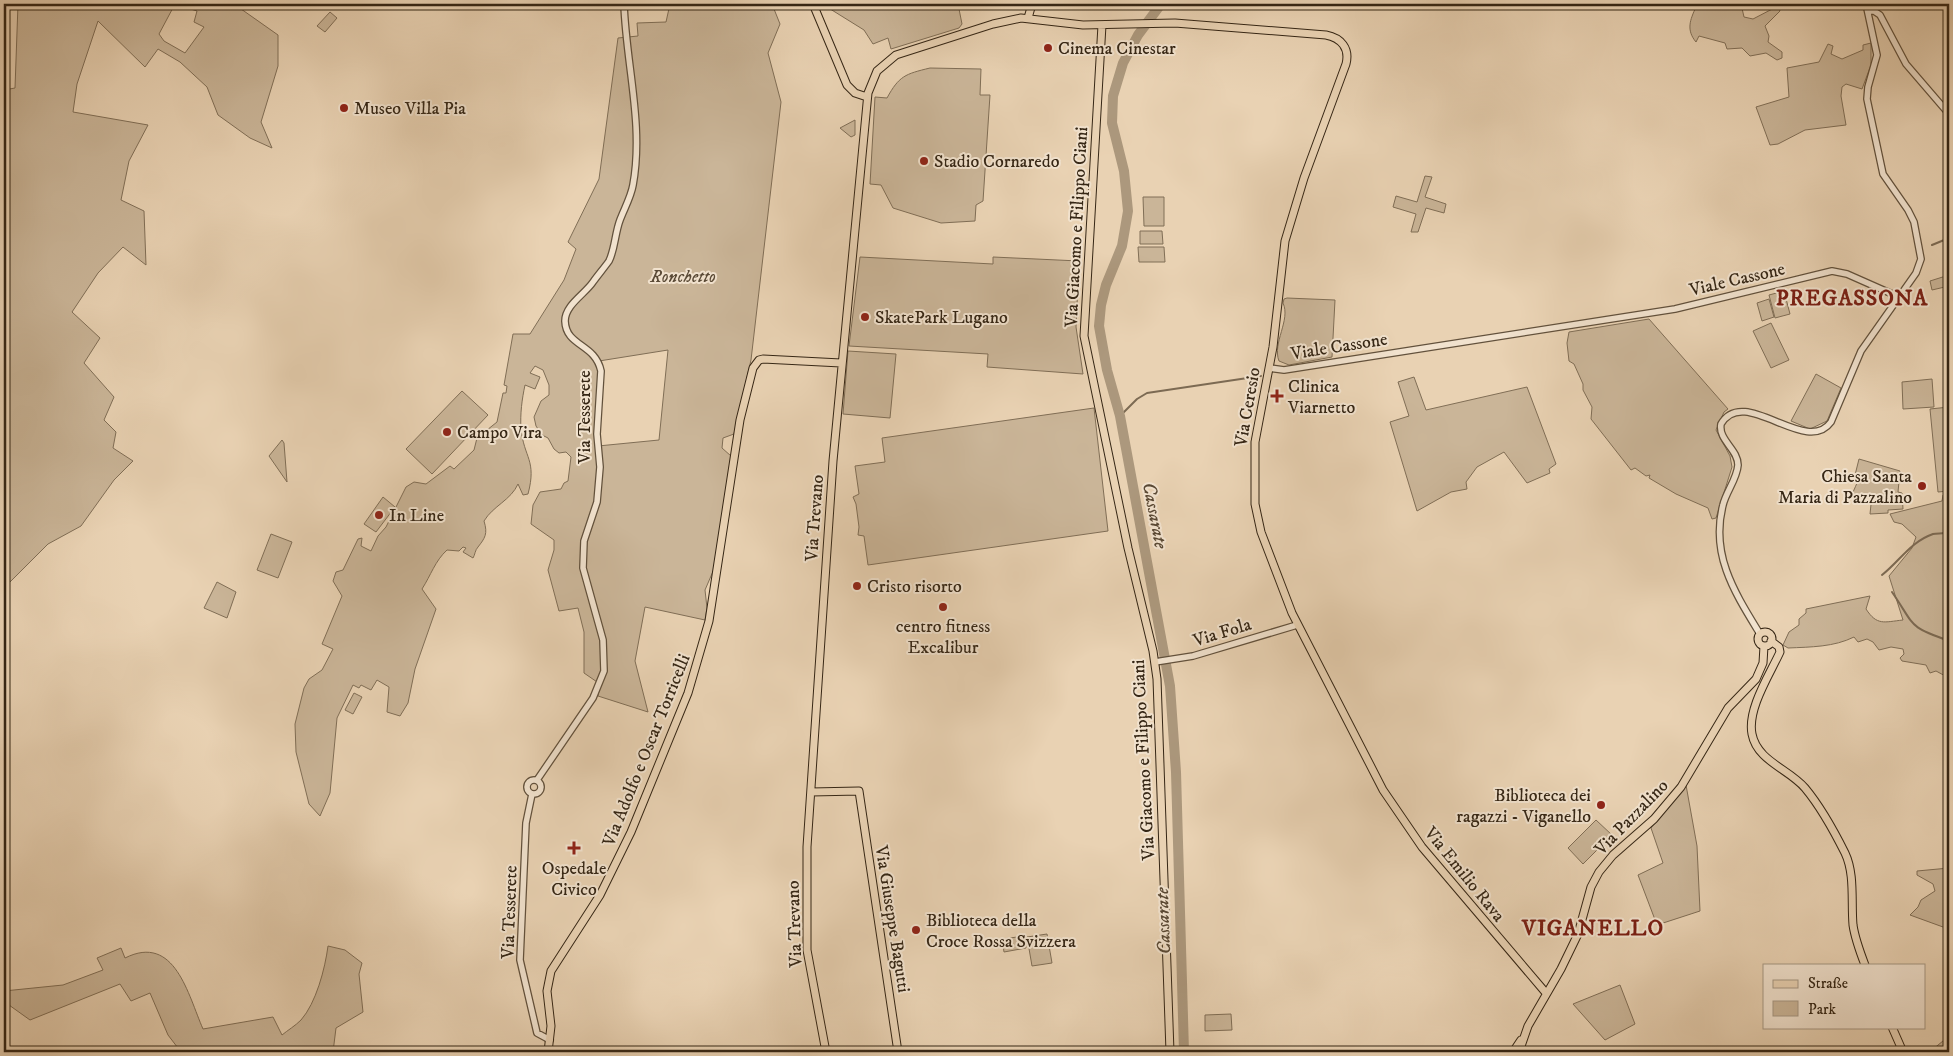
<svg xmlns="http://www.w3.org/2000/svg" width="1953" height="1056" font-family="'IM FELL DW Pica',serif">
	<rect width="100%" height="100%" fill="#e9d2b3"/>
	<filter id="stains"><feTurbulence type="fractalNoise" baseFrequency=".004" numOctaves="4"/><feColorMatrix values="0 0 0 0 .2 0 0 0 0 .09 0 0 0 0 .02 0 0 0 .5 -.17"/></filter>
	<radialGradient id="worn" r=".72"><stop offset=".6" stop-color="#630" stop-opacity="0"/><stop offset="1" stop-color="#630" stop-opacity=".3"/></radialGradient>
	<path fill="#cab598" stroke="#806e56" fill-rule="evenodd" d="M 18,4 L 175,4 L 159,34 L 164,41 L 185,53 L 204,27 L 194,22 L 197,11 L 175,4 L 234,4 L 278,35 L 278,66 L 261,122 L 272,148 L 250,138 L 218,115 L 207,87 L 180,62 L 158,49 L 145,67 L 98,21 L 77,84 L 73,112 L 148,125 L 129,161 L 121,200 L 144,211 L 146,265 L 123,247 L 98,273 L 72,312 L 100,338 L 84,363 L 114,397 L 104,420 L 116,432 L 113,448 L 133,461 L 114,480 L 81,526 L 48,544 L 4,588 L 4,90 L 15,88 Z
		M 670,4 L 772,4 L 780,24 L 768,53 L 781,102 L 751,360 L 734,434 L 723,438 L 722,448 L 731,456 L 714,569 L 705,590 L 707,608 L 705,620 L 645,607 L 635,661 L 648,712 L 598,696 L 600,684 L 584,673 L 584,632 L 578,608 L 559,611 L 548,570 L 554,550 L 554,540 L 531,524 L 533,505 L 540,492 L 561,489 L 564,483 L 568,481 L 571,457 L 566,452 L 559,453 L 554,449 L 548,438 L 542,435 L 536,426 L 534,417 L 541,401 L 549,395 L 549,385 L 543,370 L 535,366 L 530,373 L 540,377 L 535,389 L 525,385 C 522,399 520,414 521,429 C 524,458 537,460 528,494 L 523,495 L 518,484 C 511,500 493,506 484,521 C 488,534 485,538 478,547 C 475,550 475,555 473,558 L 463,552 L 466,548 L 463,547 L 459,551 L 447,550 C 435,561 431,575 422,589 L 436,609 L 415,669 L 408,703 L 400,716 L 387,712 L 389,687 L 377,680 L 371,690 L 361,685 L 359,688 L 353,685 L 337,718 L 330,793 L 320,816 L 309,804 L 296,752 L 295,724 L 304,688 L 309,679 L 322,670 L 333,649 L 322,644 L 342,596 L 333,581 L 336,572 L 343,570 L 358,539 L 362,538 L 361,546 L 371,551 L 378,536 L 386,527 L 406,487 L 414,482 L 426,484 L 450,466 L 454,469 L 474,450 L 477,438 L 497,422 L 503,393 L 506,393 L 507,386 L 504,385 L 513,334 L 530,334 L 564,280 L 576,249 L 568,242 L 599,179 L 618,38 L 638,36 L 637,23 L 666,22 ZM 668,350 L 659,440 L 598,446 L 599,361 Z
		M 827,4 L 958,4 L 962,24 L 959,28 L 891,49 L 888,38 L 873,44 L 864,30 L 827,7 Z
		M 1705,4 L 1741,4 L 1744,17 L 1753,19 L 1778,6 L 1780,11 L 1765,26 L 1769,36 L 1768,42 L 1782,52 L 1782,58 L 1777,60 L 1766,53 L 1750,56 L 1742,48 L 1727,49 L 1725,43 L 1699,36 L 1696,42 C 1686,30 1690,20 1696,7 Z
		M 330,12 L 337,18 L 325,32 L 317,26 Z
		M 1871,43 L 1871,65 L 1862,89 L 1846,84 L 1842,87 L 1841,96 L 1846,125 L 1805,130 L 1778,144 L 1770,145 L 1756,107 L 1789,97 L 1787,68 L 1819,62 L 1828,44 L 1833,46 L 1831,54 L 1842,59 L 1863,50 L 1863,45 Z
		M 930,68 L 981,69 L 980,95 L 990,95 L 983,201 L 976,205 L 975,221 L 941,223 L 893,208 L 881,185 L 870,184 L 875,97 L 887,98 C 899,76 905,74 930,68 Z
		M 855,120 L 855,135 L 851,137 L 840,128 Z
		M 1425,176 L 1432,177 L 1425,197 L 1446,204 L 1444,213 L 1426,208 L 1418,232 L 1411,232 L 1416,214 L 1393,207 L 1396,196 L 1417,202 Z
		M 1143,197 L 1164,197 L 1164,226 L 1144,226 Z
		M 1140,231 L 1162,231 L 1163,244 L 1140,244 Z
		M 1138,247 L 1164,247 L 1165,262 L 1139,262 Z
		M 860,257 L 993,264 L 993,257 L 1079,261 L 1076,327 L 1083,374 L 987,367 L 988,354 L 849,346 Z
		M 1949,275 L 1949,286 L 1932,290 L 1930,281 Z
		M 1784,291 L 1790,314 L 1775,318 L 1769,295 Z
		M 1287,298 L 1335,300 L 1332,357 L 1289,365 L 1279,361 C 1272,343 1291,320 1283,303 L 1284,299 Z
		M 1769,299 L 1774,317 L 1762,321 L 1757,303 Z
		M 1649,319 L 1728,409 L 1724,412 L 1716,430 L 1730,456 L 1732,467 L 1716,518 L 1712,519 L 1708,508 L 1676,494 L 1649,478 L 1650,475 L 1646,476 L 1635,468 L 1631,470 L 1591,419 L 1592,407 L 1583,390 L 1583,384 L 1574,364 L 1569,361 L 1567,343 L 1569,332 Z
		M 1771,323 L 1789,360 L 1771,368 L 1753,331 Z
		M 848,351 L 896,354 L 890,418 L 843,414 Z
		M 1816,374 L 1841,388 L 1827,421 L 1810,429 L 1791,421 Z
		M 1414,377 L 1426,410 L 1527,387 L 1556,464 L 1549,469 L 1550,473 L 1527,483 L 1504,452 L 1477,467 L 1466,482 L 1467,489 L 1451,492 L 1417,511 L 1390,422 L 1409,416 L 1398,382 Z
		M 1932,379 L 1934,407 L 1903,409 L 1902,382 Z
		M 462,391 L 488,415 L 432,474 L 406,449 Z
		M 1949,407 L 1949,491 L 1938,492 L 1930,409 Z
		M 1094,408 L 1108,531 L 868,565 L 864,536 L 858,535 L 859,527 L 856,504 L 853,497 L 859,494 L 855,466 L 885,462 L 882,438 Z
		M 282,440 L 284,443 L 287,482 L 269,456 Z
		M 1859,459 L 1900,471 L 1898,492 L 1902,493 L 1903,509 L 1888,510 L 1888,513 L 1870,514 L 1872,495 L 1851,498 C 1853,490 1858,483 1859,477 L 1855,475 Z
		M 1949,494 L 1949,678 L 1936,671 L 1930,673 L 1926,665 L 1902,661 L 1900,658 L 1904,654 L 1903,649 L 1891,647 L 1879,650 L 1873,642 L 1867,639 L 1858,642 L 1854,637 C 1834,647 1811,647 1788,648 L 1783,645 L 1789,632 L 1799,625 L 1799,619 L 1806,613 L 1806,609 L 1870,596 L 1866,609 C 1877,626 1884,622 1903,620 L 1889,576 L 1912,548 L 1916,537 L 1902,524 L 1894,522 L 1890,514 L 1942,501 L 1943,495 Z
		M 383,497 L 395,507 L 376,532 L 364,524 Z
		M 271,534 L 292,542 L 278,578 L 257,570 Z
		M 217,582 L 236,592 L 227,618 L 204,608 Z
		M 354,693 L 362,697 L 353,714 L 345,710 Z
		M 1686,785 L 1697,846 L 1700,911 L 1657,925 L 1638,875 L 1663,863 L 1651,828 Z
		M 1596,820 L 1612,835 L 1583,864 L 1568,848 Z
		M 1949,868 L 1949,926 L 1943,927 L 1910,915 L 1918,907 L 1921,900 L 1935,891 L 1933,884 L 1917,875 L 1917,871 Z
		M 1047,934 L 1052,963 L 1032,966 L 1027,937 Z
		M 1025,936 L 1026,948 L 1004,952 L 1002,939 Z
		M 328,946 L 345,950 L 362,963 L 359,974 L 363,1012 L 336,1028 L 333,1052 L 181,1052 L 168,1035 L 150,993 L 131,1001 L 120,984 L 30,1020 L 9,1005 L 4,1008 L 4,991 L 63,985 L 103,970 L 97,958 L 121,948 L 125,958 C 175,933 188,995 203,1029 L 273,1017 L 282,1035 C 288,1030 295,1026 301,1020 C 316,1003 325,969 328,946 Z
		M 1620,985 L 1635,1024 L 1605,1040 L 1573,1004 Z
		M 1231,1014 L 1232,1030 L 1205,1031 L 1205,1015 Z
		M 1949,1036 L 1949,1052 L 1932,1052 L 1932,1050 Z"/>
	<g fill="none" stroke-linecap="round" stroke-linejoin="round">
		<path stroke="#7c6a53" stroke-width="2" d="M 1932,245 L 1949,238
			M 1120,416 L 1137,399 L 1147,393 L 1261,376
			M 1882,575 C 1900,561 1910,542 1933,534 C 1938,533 1944,534 1949,532
			M 1892,592 C 1916,627 1907,626 1949,641"/>
		<path stroke="#ac987d" stroke-width="10" d="M 1161,4 L 1138,35 L 1123,63 L 1113,96 L 1112,123 L 1124,171 L 1128,211 L 1122,246 L 1106,285 L 1101,305 L 1099,326 L 1107,370 L 1120,416 L 1170,686 L 1176,772 L 1184,1052"/>
		<g stroke="#62513c" stroke-width="8">
			<path id="minor" d="M 1868,11 L 1874,11 L 1880,15 L 1906,64 L 1949,114
				M 1269,368 L 1284,370 L 1675,309 L 1832,271 L 1847,274 L 1899,297
				M 1760,634 C 1735,593 1710,555 1723,505 C 1726,492 1737,479 1738,465 C 1738,449 1718,440 1721,424 C 1744,384 1806,457 1831,422 L 1861,351 L 1916,273 L 1921,259 L 1914,222 L 1908,210 L 1883,174 L 1867,99 L 1868,87 L 1877,55 L 1866,4
				M 1155,662 L 1193,656 L 1297,625
				M527 787a7 7 0 1 1 14 0a7 7 0 1 1-14 0Z
				M 537,780 L 593,698 L 604,671 L 603,640 L 583,568 L 584,541 L 597,502 L 600,467 L 597,434 L 601,371 C 595,343 566,347 565,321 C 565,305 585,294 593,282 C 598,275 604,268 609,261 C 615,249 615,233 620,220 C 624,209 631,197 633,185 C 644,125 626,64 624,4
				M 532,794 L 526,823 L 520,960 L 537,1033 L 550,1040"/>
		</g>
		<g stroke="#352615" stroke-width="9">
			<path id="major" d="M 813,4 L 847,85 L 855,93 L 867,97
				M 1028,18 L 1032,4
				M 1102,25 L 1084,336 L 1128,548 L 1153,651 L 1157,679 L 1170,1052
				M1758 639a7 7 0 1 1 14 0a7 7 0 1 1-14 0Z
				M 1771,641 L 1779,647 L 1780,652 C 1770,674 1747,709 1752,734 C 1757,761 1789,769 1805,788 C 1820,806 1834,831 1845,853 C 1855,874 1851,901 1853,925 C 1855,939 1860,952 1865,965
				M 811,792 L 859,791 L 898,1052
				M 1892,1027 L 1903,1052
				M 548,1052 L 551,1026 L 547,991 L 551,971 L 600,895 L 631,832 L 688,693 L 709,621 L 740,420 L 753,368 L 759,360 L 763,359 L 841,363
				M 826,1052 L 807,950 L 807,847 L 833,461 L 868,93 L 877,71 L 896,55 L 993,24 L 1021,18 L 1083,25 L 1175,23 L 1326,35 C 1341,38 1350,48 1346,64 L 1304,178 L 1285,241 L 1273,347 L 1255,442 L 1255,504 L 1261,532 L 1292,613 L 1383,790 L 1422,847 L 1546,993
				M 1513,1052 L 1521,1040
				M 1519,1052 L 1528,1026 L 1561,969 L 1578,934 L 1591,887 L 1599,872 L 1613,855 L 1654,819 L 1681,787 L 1728,708 L 1756,679 L 1763,663 L 1764,646"/>
		</g>
		<use href="#minor" stroke="#f1e2ce" stroke-width="5.5"/>
		<use href="#major" stroke="#e9d2b3" stroke-width="7"/>
	</g>
	<g fill="#8f2418" stroke="#f1e2ce" stroke-width="2">
		<circle cx="1048" cy="48" r="5"/>
		<circle cx="344" cy="108" r="5"/>
		<circle cx="924" cy="161" r="5"/>
		<circle cx="865" cy="317" r="5"/>
		<path d="M1274.5 388.5h5v5h5v5h-5v5h-5v-5h-5v-5h5z"/>
		<circle cx="447" cy="432" r="5"/>
		<circle cx="1922" cy="486" r="5"/>
		<circle cx="379" cy="515" r="5"/>
		<circle cx="857" cy="586" r="5"/>
		<circle cx="943" cy="607" r="5"/>
		<circle cx="1601" cy="805" r="5"/>
		<path d="M571.5 840.5h5v5h5v5h-5v5h-5v-5h-5v-5h5z"/>
		<circle cx="916" cy="930" r="5"/>
	</g>
	<g text-anchor="middle" stroke-width="4" stroke-linejoin="round" paint-order="stroke">
		<g font-size="18" fill="#352615" stroke="#f1e2ce" text-anchor="start">
			<text x="1058" y="54">Cinema Cinestar</text>
			<text x="354" y="114">Museo Villa Pia</text>
			<text x="934" y="167">Stadio Cornaredo</text>
			<text x="875" y="323">SkatePark Lugano</text>
			<text x="1288" y="392">Clinica<tspan x="1288" dy="21">Viarnetto</tspan></text>
			<text x="457" y="438">Campo Vira</text>
			<text x="1912" y="482" text-anchor="end">Chiesa Santa<tspan x="1912" dy="21">Maria di Pazzalino</tspan></text>
			<text x="389" y="521">In Line</text>
			<text x="867" y="592">Cristo risorto</text>
			<text x="943" y="632" text-anchor="middle">centro fitness<tspan x="943" dy="21">Excalibur</tspan></text>
			<text x="1591" y="801" text-anchor="end">Biblioteca dei<tspan x="1591" dy="21">ragazzi - Viganello</tspan></text>
			<text x="574" y="874" text-anchor="middle">Ospedale<tspan x="574" dy="21">Civico</tspan></text>
			<text x="926" y="926">Biblioteca della<tspan x="926" dy="21">Croce Rossa Svizzera</tspan></text>
		</g>
		<g font-size="18" fill="#352615" stroke="#f1e2ce">
			<text transform="translate(1076 227) rotate(-87)" y="6">Via Giacomo e Filippo Ciani</text>
			<text transform="translate(1737 279) rotate(-13)" y="6">Viale Cassone</text>
			<text transform="translate(1339 346) rotate(-9)" y="6">Viale Cassone</text>
			<text transform="translate(1247 407) rotate(-80)" y="6">Via Ceresio</text>
			<text transform="translate(584 417) rotate(-90)" y="6">Via Tesserete</text>
			<text transform="translate(814 518) rotate(-86)" y="6">Via Trevano</text>
			<text transform="translate(1222 632) rotate(-17)" y="6">Via Fola</text>
			<text transform="translate(646 750) rotate(-68)" y="6">Via Adolfo e Oscar Torricelli</text>
			<text transform="translate(1143 760) rotate(-93)" y="6">Via Giacomo e Filippo Ciani</text>
			<text transform="translate(1631 817) rotate(-46)" y="6">Via Pazzalino</text>
			<text transform="translate(1465 874) rotate(51)" y="6">Via Emilio Rava</text>
			<text transform="translate(509 912) rotate(-88)" y="6">Via Tesserete</text>
			<text transform="translate(893 919) rotate(81)" y="6">Via Giuseppe Bagutti</text>
			<text transform="translate(794 924) rotate(-92)" y="6">Via Trevano</text>
		</g>
		<g font-size="18" font-style="italic" fill="#5a4a36" stroke="#f1e2ce">
			<text x="683" y="282">Ronchetto</text>
		</g>
		<g font-size="19" font-style="italic" fill="#594834" stroke="#f1e2ce">
			<text transform="translate(1156 515) rotate(79)" y="7">Cassarate</text>
			<text transform="translate(1162 921) rotate(-92)" y="7">Cassarate</text>
		</g>
		<g font-size="22" font-weight="bold" letter-spacing="1" fill="#7a1f14" stroke="#f1e2ce">
			<text x="1852" y="305">PREGASSONA</text>
			<text x="1593" y="935">VIGANELLO</text>
		</g>
	</g>
	<rect width="1953" height="1056" fill="none" stroke="#e9d2b3" stroke-width="20"/>
	<rect x="5" y="5" width="1943" height="1046" fill="none" stroke="#352615" stroke-width="2.5"/>
	<rect x="10" y="10" width="1933" height="1036" fill="none" stroke="#352615"/>
	<rect x="1763" y="964" width="162" height="65" fill="#f1e2ce" stroke="#a69784"/>
	<rect x="1773" y="980" width="25" height="8" fill="#e9d2b3" stroke="#a69784"/>
	<text x="1808" y="988" font-size="15" fill="#352615">Straße</text>
	<rect x="1773" y="1001" width="25" height="15" fill="#cab598" stroke="#a69784"/>
	<text x="1808" y="1014" font-size="15" fill="#352615">Park</text>
	<rect width="100%" height="100%" filter="url(#stains)"/>
	<rect width="100%" height="100%" fill="url(#worn)"/>
</svg>
